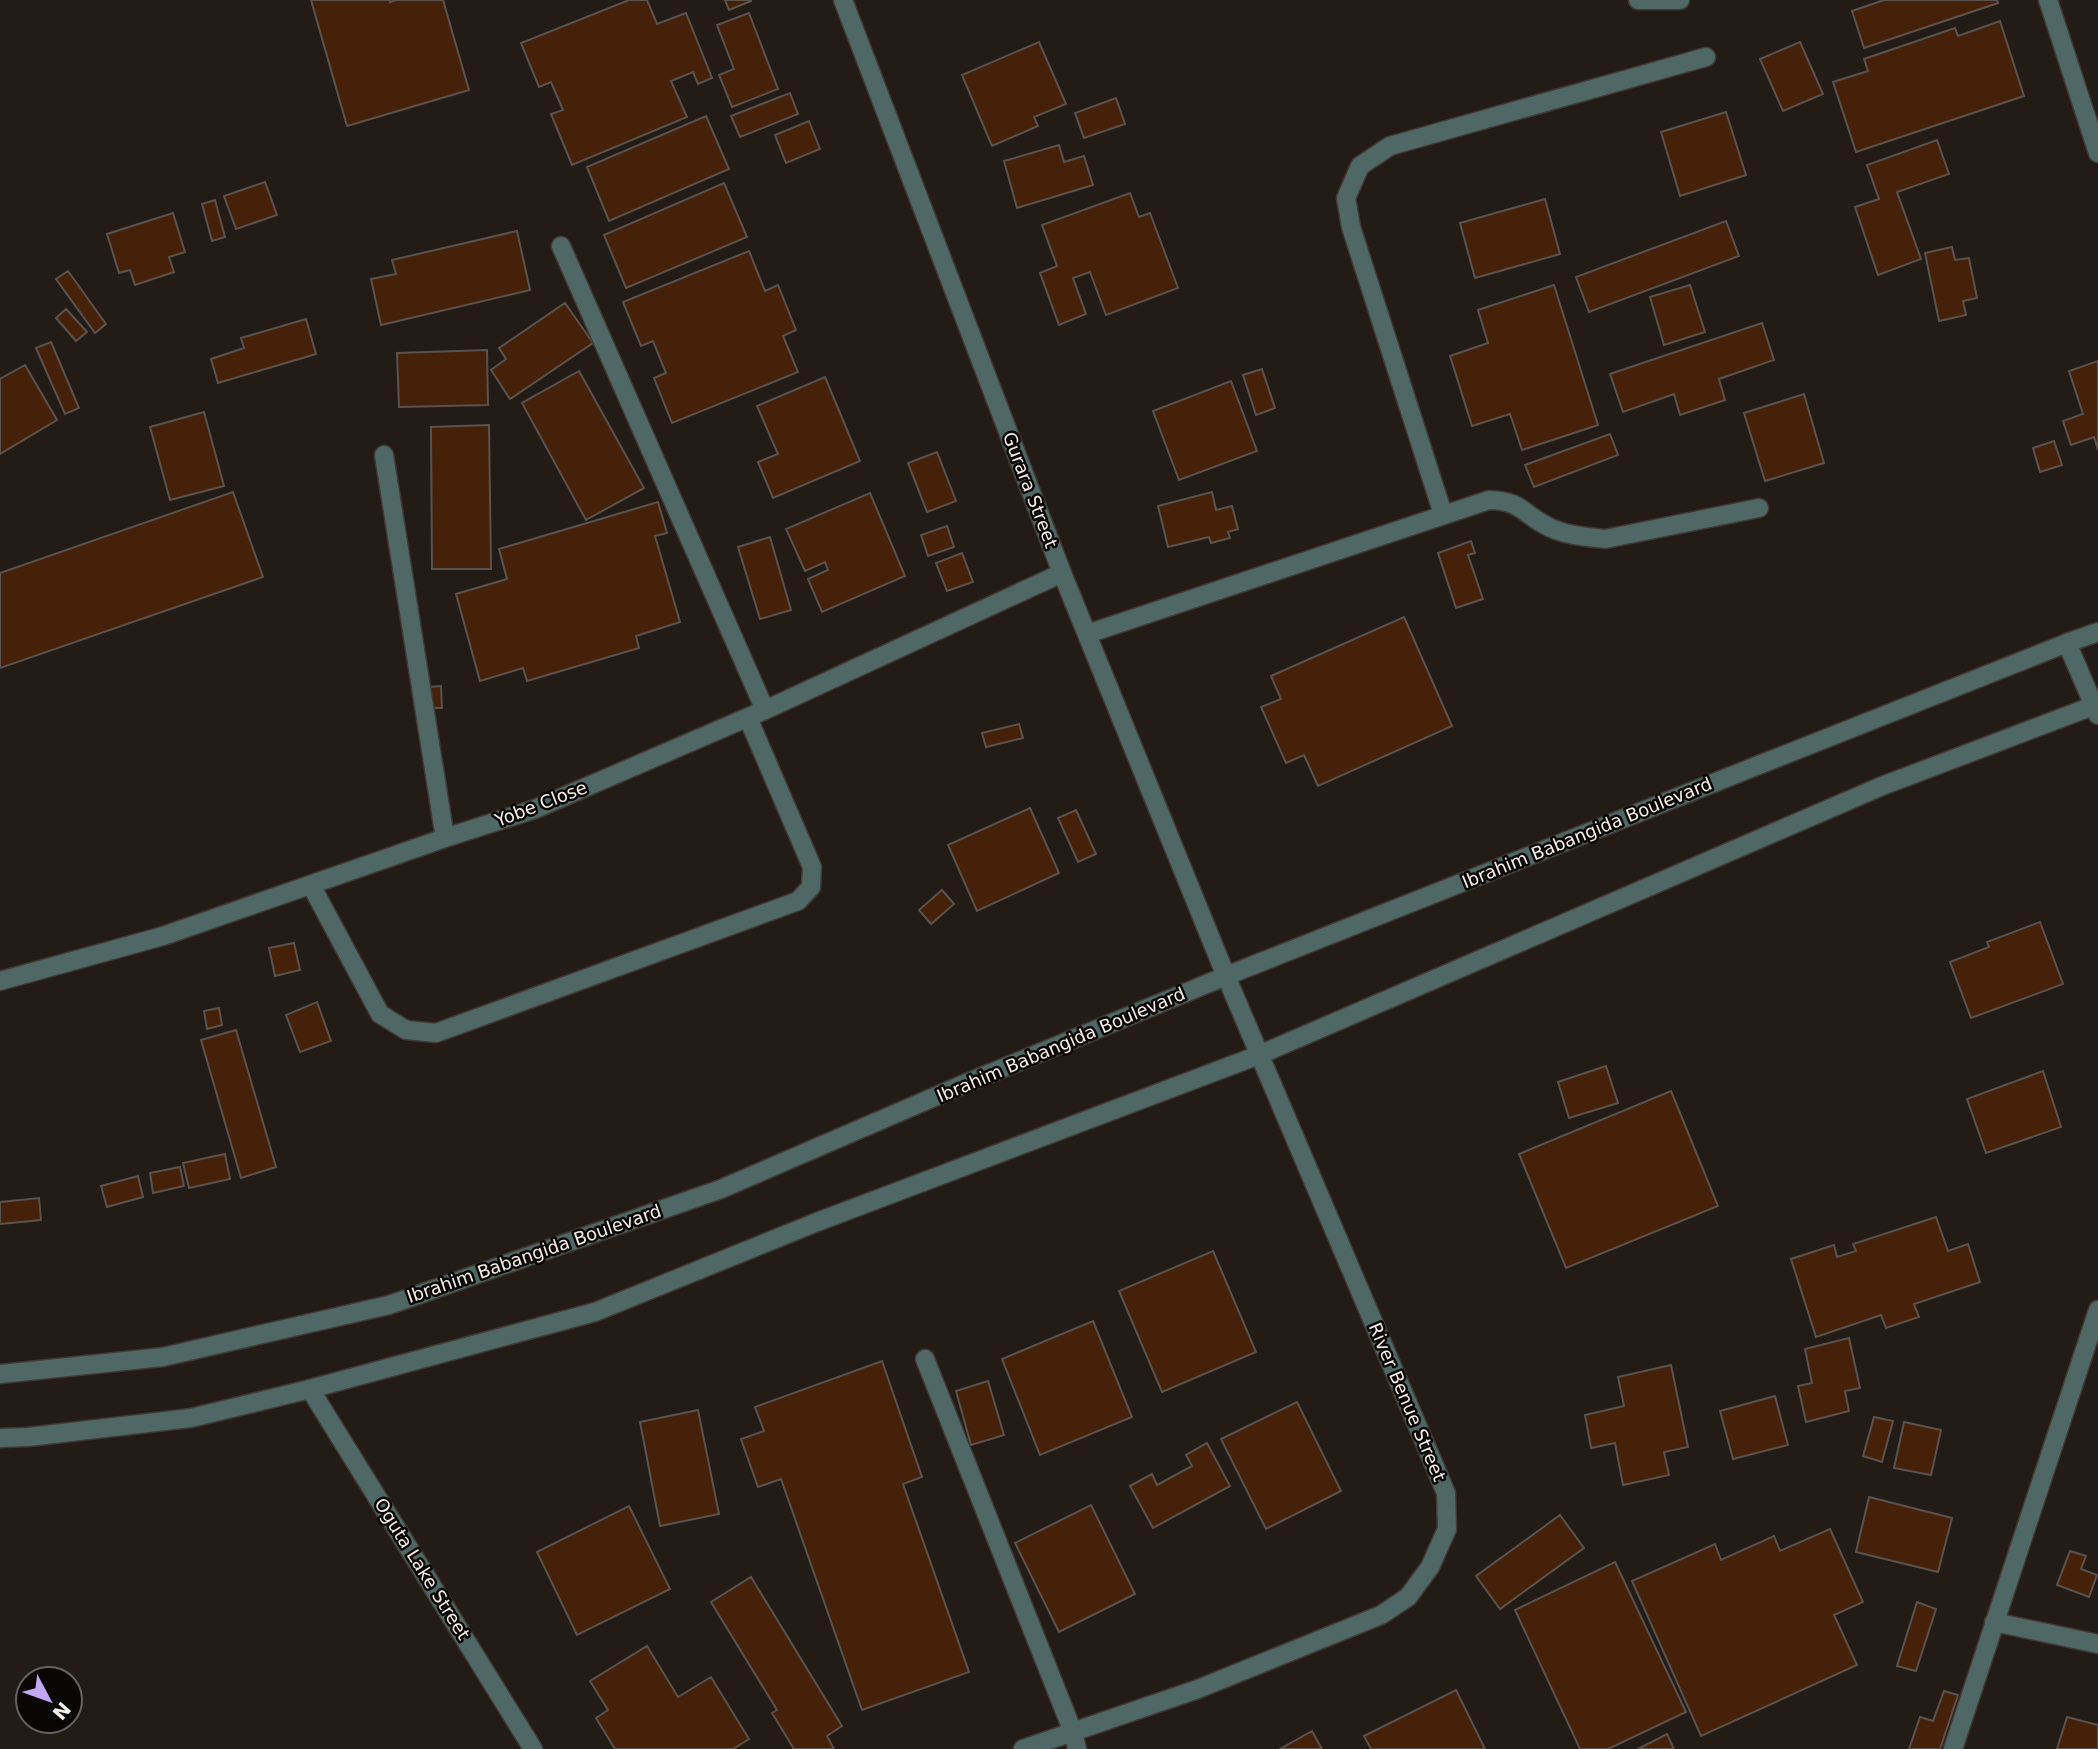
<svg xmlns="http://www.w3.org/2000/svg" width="2098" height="1749" font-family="'DejaVu Sans',sans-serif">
	<rect width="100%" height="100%" fill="#221b16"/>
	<path fill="#442108" stroke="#5b524d" stroke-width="2" d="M 311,0 L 390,0 L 390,2 L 396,0 L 443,0 L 469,90 L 347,126 Z
		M 629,0 L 647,0 L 657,24 L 686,13 L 712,78 L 698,84 L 693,72 L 671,81 L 687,117 L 572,165 L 551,114 L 563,110 L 551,82 L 539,87 L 521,43 Z
		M 725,0 L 751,0 L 751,1 L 729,10 Z
		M 1884,0 L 1997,0 L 1998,3 L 1864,48 L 1852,11 Z
		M 749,13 L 778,89 L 732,107 L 719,75 L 734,69 L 717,25 Z
		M 2000,21 L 2024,96 L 1856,152 L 1833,82 L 1868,71 L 1864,59 L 1955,28 L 1958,36 Z
		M 1039,42 L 1066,104 L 1034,117 L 1038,126 L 992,146 L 962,75 Z
		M 1800,42 L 1823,94 L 1783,111 L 1760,59 Z
		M 790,93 L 798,114 L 740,137 L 731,116 Z
		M 1116,98 L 1125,124 L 1084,138 L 1075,113 Z
		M 1726,112 L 1746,175 L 1680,196 L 1661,132 Z
		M 706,116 L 729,169 L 609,221 L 587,167 Z
		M 809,121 L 820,149 L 786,163 L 775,135 Z
		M 1937,140 L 1949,174 L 1897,192 L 1921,259 L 1878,275 L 1855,207 L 1879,199 L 1867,165 Z
		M 1059,145 L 1064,162 L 1084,156 L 1093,185 L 1017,208 L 1004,161 Z
		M 265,182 L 277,215 L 236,229 L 224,196 Z
		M 724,183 L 747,237 L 626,288 L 604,235 Z
		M 1130,193 L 1139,217 L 1150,213 L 1178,288 L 1106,315 L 1090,272 L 1073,278 L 1086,314 L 1059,325 L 1040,273 L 1057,266 L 1042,225 Z
		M 1545,199 L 1560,254 L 1475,278 L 1460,223 Z
		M 215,200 L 225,237 L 212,241 L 202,204 Z
		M 173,213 L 185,252 L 169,257 L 174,272 L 135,285 L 130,270 L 119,273 L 107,234 Z
		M 1726,221 L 1739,256 L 1589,312 L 1576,277 Z
		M 517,231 L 530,290 L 381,325 L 371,279 L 396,274 L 392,260 Z
		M 1952,247 L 1955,260 L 1969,258 L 1977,298 L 1963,301 L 1966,315 L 1939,321 L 1925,253 Z
		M 749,251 L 765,291 L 778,285 L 796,330 L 783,336 L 798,372 L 672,423 L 654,378 L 666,373 L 653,341 L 641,346 L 623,302 Z
		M 68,271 L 106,324 L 95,333 L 56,279 Z
		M 1554,285 L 1598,425 L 1522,450 L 1510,414 L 1472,426 L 1450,356 L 1488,343 L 1478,310 Z
		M 1690,285 L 1705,332 L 1664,345 L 1650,297 Z
		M 565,303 L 593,343 L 510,399 L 491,370 L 506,359 L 499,348 Z
		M 66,309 L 87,332 L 76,341 L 56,318 Z
		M 306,319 L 316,354 L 218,383 L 211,359 L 244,348 L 241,338 Z
		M 1762,323 L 1774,360 L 1719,379 L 1725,400 L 1680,415 L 1674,394 L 1623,412 L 1610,374 Z
		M 51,342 L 79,408 L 65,414 L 36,348 Z
		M 487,350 L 488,405 L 399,407 L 397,353 Z
		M 2098,361 L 2098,450 L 2094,437 L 2071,445 L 2063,421 L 2083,414 L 2069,371 Z
		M 25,365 L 57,420 L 0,454 L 0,379 Z
		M 1262,369 L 1275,408 L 1256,415 L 1243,375 Z
		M 579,371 L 644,488 L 586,520 L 522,403 Z
		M 825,377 L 860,461 L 773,498 L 758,462 L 778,454 L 757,406 Z
		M 1231,381 L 1257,451 L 1179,480 L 1153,411 Z
		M 1804,394 L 1824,463 L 1765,481 L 1744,413 Z
		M 204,412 L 224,486 L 170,500 L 150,427 Z
		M 489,425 L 491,569 L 432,569 L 431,427 Z
		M 1610,434 L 1618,455 L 1534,487 L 1525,465 Z
		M 2054,441 L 2062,465 L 2040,472 L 2033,448 Z
		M 937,452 L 956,501 L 927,512 L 908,463 Z
		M 233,492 L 263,577 L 0,668 L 0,573 Z
		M 1212,492 L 1216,510 L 1232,506 L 1238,529 L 1228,532 L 1230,538 L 1211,543 L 1209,537 L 1168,547 L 1158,506 Z
		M 870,493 L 905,576 L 822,612 L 808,579 L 828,570 L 825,562 L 805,571 L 786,529 Z
		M 658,502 L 667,533 L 655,536 L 680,622 L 636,636 L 639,648 L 527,681 L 523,668 L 480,681 L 456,594 L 507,579 L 499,549 Z
		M 947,526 L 954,547 L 928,556 L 921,535 Z
		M 770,537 L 791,610 L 760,619 L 738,547 Z
		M 1471,541 L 1475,553 L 1468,555 L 1483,599 L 1456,608 L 1438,553 Z
		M 962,553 L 973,582 L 947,591 L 936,563 Z
		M 1404,617 L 1452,726 L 1318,786 L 1304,755 L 1286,763 L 1261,707 L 1281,699 L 1271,676 Z
		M 441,686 L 442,708 L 430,708 L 429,687 Z
		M 1019,724 L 1023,738 L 986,747 L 982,733 Z
		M 1030,808 L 1059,873 L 977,911 L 948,845 Z
		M 1076,810 L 1096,854 L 1078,862 L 1058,818 Z
		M 942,890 L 954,904 L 931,924 L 919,910 Z
		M 2040,922 L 2063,984 L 1971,1018 L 1950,962 L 1989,947 L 1987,942 Z
		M 294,943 L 300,970 L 275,976 L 269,948 Z
		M 317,1002 L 331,1041 L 300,1052 L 286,1015 Z
		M 219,1008 L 222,1025 L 207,1029 L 204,1011 Z
		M 236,1030 L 276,1167 L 241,1178 L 201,1040 Z
		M 1606,1066 L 1618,1103 L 1569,1118 L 1558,1082 Z
		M 2043,1071 L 2061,1127 L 1986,1153 L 1967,1099 Z
		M 1671,1091 L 1718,1206 L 1566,1268 L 1519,1154 Z
		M 225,1154 L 230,1179 L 189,1188 L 183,1163 Z
		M 180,1167 L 184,1186 L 153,1193 L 150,1173 Z
		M 138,1176 L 143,1197 L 107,1207 L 101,1186 Z
		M 39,1198 L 41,1220 L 0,1224 L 0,1202 Z
		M 1936,1217 L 1948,1251 L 1968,1244 L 1980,1282 L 1914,1304 L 1919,1317 L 1886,1328 L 1881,1315 L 1816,1337 L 1791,1259 L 1834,1245 L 1837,1257 L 1856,1251 L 1853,1244 Z
		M 1213,1251 L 1256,1352 L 1162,1392 L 1119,1291 Z
		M 1093,1321 L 1132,1417 L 1040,1455 L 1002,1359 Z
		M 1849,1338 L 1860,1388 L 1845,1391 L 1849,1411 L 1806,1422 L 1798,1386 L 1812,1383 L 1805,1349 Z
		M 882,1361 L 922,1477 L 903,1484 L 969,1672 L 862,1710 L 781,1479 L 758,1487 L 741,1439 L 764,1431 L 755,1407 Z
		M 1671,1365 L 1688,1447 L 1664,1452 L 1669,1475 L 1623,1485 L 1615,1443 L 1591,1448 L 1585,1415 L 1624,1406 L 1618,1377 Z
		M 988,1381 L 1004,1435 L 971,1445 L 956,1391 Z
		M 1775,1396 L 1788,1445 L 1733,1459 L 1720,1411 Z
		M 1297,1402 L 1341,1491 L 1266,1529 L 1221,1439 Z
		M 698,1410 L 719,1514 L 660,1526 L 640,1422 Z
		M 1874,1417 L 1893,1421 L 1882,1462 L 1863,1456 Z
		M 1904,1422 L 1941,1430 L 1931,1475 L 1894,1468 Z
		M 1207,1443 L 1230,1486 L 1153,1528 L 1130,1486 L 1152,1474 L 1157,1485 L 1192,1466 L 1186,1455 Z
		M 1869,1497 L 1952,1518 L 1938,1572 L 1856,1552 Z
		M 1091,1505 L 1135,1594 L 1059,1632 L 1015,1543 Z
		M 629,1506 L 670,1589 L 577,1635 L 537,1552 Z
		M 1560,1515 L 1584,1548 L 1500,1609 L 1476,1576 Z
		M 1830,1529 L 1863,1602 L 1834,1615 L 1857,1665 L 1701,1736 L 1632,1581 L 1715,1544 L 1721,1560 L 1774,1536 L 1780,1551 Z
		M 2070,1551 L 2086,1556 L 2081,1569 L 2097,1575 L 2089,1597 L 2057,1585 Z
		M 1615,1562 L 1686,1712 L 1608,1749 L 1580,1749 L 1515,1610 Z
		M 751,1577 L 842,1726 L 827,1736 L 834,1749 L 794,1749 L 772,1713 L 777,1710 L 711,1602 Z
		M 1917,1602 L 1936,1609 L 1916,1671 L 1897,1666 Z
		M 647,1646 L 678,1697 L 711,1677 L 749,1739 L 733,1749 L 615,1749 L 596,1718 L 608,1710 L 590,1681 Z
		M 1456,1690 L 1485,1749 L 1371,1749 L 1364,1736 Z
		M 1944,1691 L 1958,1695 L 1940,1749 L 1909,1749 L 1920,1717 L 1933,1721 Z
		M 2067,1717 L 2098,1725 L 2098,1749 L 2057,1749 Z
		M 1312,1731 L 1322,1749 L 1280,1749 Z
		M 1667,1734 L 1674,1749 L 1638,1749 Z"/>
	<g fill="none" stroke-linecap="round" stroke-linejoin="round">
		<g stroke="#403934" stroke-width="21">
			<path id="service" d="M 1443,514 L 1351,227 L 1346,198 L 1360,166 L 1390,146 L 1706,57
				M 1087,634 L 1489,500 C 1521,501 1521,512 1545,525 C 1562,535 1586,537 1605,539 L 1759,508
				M 311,885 L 380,1014 L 406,1030 L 436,1033 L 798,901 L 811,887 L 812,867 L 748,718"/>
		</g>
		<g stroke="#403934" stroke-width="21">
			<path id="minor" d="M 843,0 L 1062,573 L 1226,976 L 1446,1493 L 1447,1529 L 1430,1567 L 1408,1597 L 1381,1615 L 1198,1689 L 1023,1749
				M 1638,0 L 1680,0
				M 2048,0 L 2098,153
				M 561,246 L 765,710
				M 384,455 L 445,838
				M 2067,643 L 2098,715
				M 0,981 L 163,936 L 445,838 L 535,809 L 765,710 L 1062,573
				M 925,1359 L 1073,1732 L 1077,1749
				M 310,1389 L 533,1749
				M 1994,1622 L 2098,1644
				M 1953,1749 L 2098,1310"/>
		</g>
		<g stroke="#403934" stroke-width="21">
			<path id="tertiary" d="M 0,1374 L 163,1357 L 389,1305 L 721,1189 L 969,1082 L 1226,976 L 2067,643 L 2098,632
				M 0,1438 L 28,1437 L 191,1418 L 310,1389 L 595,1312 L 817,1222 L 1259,1055 L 1882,786 L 2098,704"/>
		</g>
		<use href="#service" stroke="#4f6866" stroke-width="18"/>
		<use href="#minor" stroke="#4f6866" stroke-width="18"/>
		<use href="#tertiary" stroke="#4f6866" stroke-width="18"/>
	</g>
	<g text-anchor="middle" stroke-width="5" stroke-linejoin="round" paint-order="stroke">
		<g font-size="18" fill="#f5efec" stroke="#090605">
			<text transform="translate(1030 490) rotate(69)" y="6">Gurara Street</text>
			<text transform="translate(541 804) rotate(-21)" y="6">Yobe Close</text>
			<text transform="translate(1587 833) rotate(-22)" y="6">Ibrahim Babangida Boulevard</text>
			<text transform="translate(1061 1045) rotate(-23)" y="6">Ibrahim Babangida Boulevard</text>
			<text transform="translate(534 1254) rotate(-19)" y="6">Ibrahim Babangida Boulevard</text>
			<text transform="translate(1407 1402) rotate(67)" y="6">River Benue Street</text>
			<text transform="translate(422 1569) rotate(58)" y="6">Oguta Lake Street</text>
		</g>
	</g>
	<g transform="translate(49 1700) rotate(131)"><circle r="33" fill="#090605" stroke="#676361" stroke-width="2"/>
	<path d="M0-5L12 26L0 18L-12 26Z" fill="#c2a8f3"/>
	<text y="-10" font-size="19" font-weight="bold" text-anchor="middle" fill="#f5efec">N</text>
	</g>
</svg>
